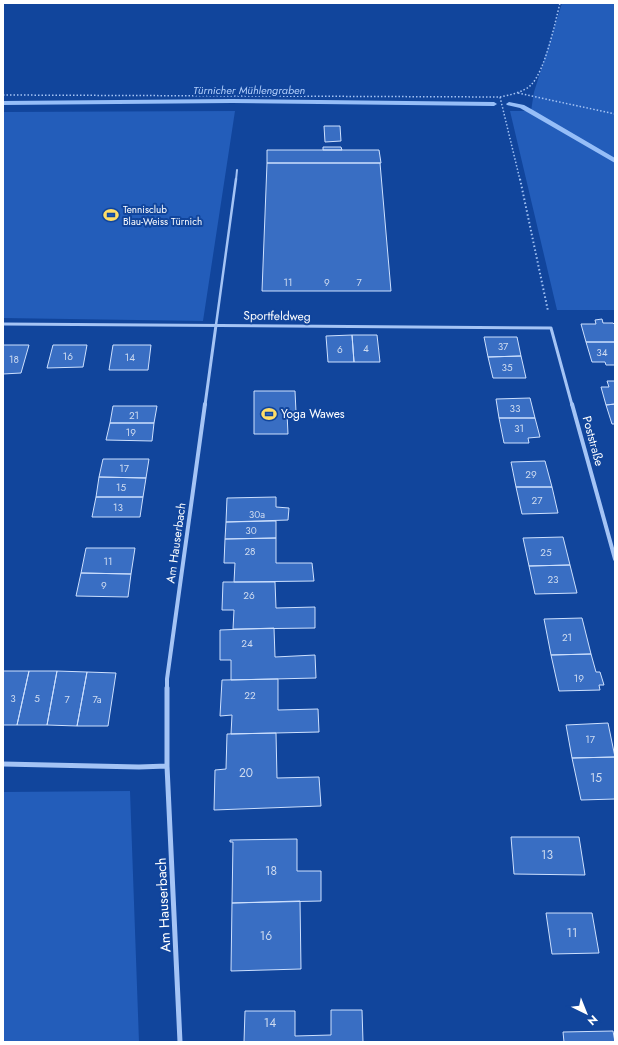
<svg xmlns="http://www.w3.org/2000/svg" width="618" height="1045" font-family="Jost,sans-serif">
	<rect width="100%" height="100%" fill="#11459c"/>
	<path fill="#235dba" d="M 562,3 L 615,3 L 615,310 L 557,310 L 510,111 L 531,111 L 534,92 Z
		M 235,111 L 203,321 L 3,318 L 3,112 Z
		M 130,791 L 139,1042 L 3,1042 L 3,792 Z"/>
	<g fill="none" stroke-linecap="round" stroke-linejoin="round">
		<path fill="#96bef8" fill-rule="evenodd" d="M 232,99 L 494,102 L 497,104 L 494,106 L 232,103 L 3,105 L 3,101 Z
			M 509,102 L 524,105 L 533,110 L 615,158 L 615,163 L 520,108 L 507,105 L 506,104 Z"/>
	</g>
	<path fill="#396ec3" stroke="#cde0fe" d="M 324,126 L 340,126 L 341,141 L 325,142 Z
		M 323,147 L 341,147 L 342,150 L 323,150 Z
		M 267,150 L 379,150 L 381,163 L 267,163 Z
		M 267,163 L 380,163 L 391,291 L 262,291 Z
		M 602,319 L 603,323 L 613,323 L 615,325 L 615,342 L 586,342 L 581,324 L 596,324 L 595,320 Z
		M 352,335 L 377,335 L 380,362 L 354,362 Z
		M 352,335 L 354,362 L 328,362 L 326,336 Z
		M 484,337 L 517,337 L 521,356 L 488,357 Z
		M 586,342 L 615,342 L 615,365 L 606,365 L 605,362 L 592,362 Z
		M 3,345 L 29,345 L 21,373 L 3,374 Z
		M 53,345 L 87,345 L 83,367 L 47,368 Z
		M 113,345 L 151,345 L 148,370 L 109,370 Z
		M 521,356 L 526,378 L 493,378 L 488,357 Z
		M 607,381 L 615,381 L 615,404 L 606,405 L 601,387 L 609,387 Z
		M 254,391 L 295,391 L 296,412 L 287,413 L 288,434 L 254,434 Z
		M 530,398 L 535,418 L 499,418 L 496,399 Z
		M 615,404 L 615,424 L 612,424 L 606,405 Z
		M 113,406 L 157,406 L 154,423 L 110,423 Z
		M 499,418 L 535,418 L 540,437 L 528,438 L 529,443 L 504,443 Z
		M 110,423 L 154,423 L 152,441 L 106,440 Z
		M 103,459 L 149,459 L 146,478 L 99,477 Z
		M 545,461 L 552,487 L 516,487 L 511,462 Z
		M 99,477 L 146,478 L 143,497 L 96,497 Z
		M 516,487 L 552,487 L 558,513 L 522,514 Z
		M 96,497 L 143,497 L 140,517 L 92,517 Z
		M 276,497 L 276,507 L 289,508 L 288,520 L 226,522 L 227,498 Z
		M 276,521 L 276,538 L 225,539 L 226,522 Z
		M 563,537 L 570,565 L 529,566 L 523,538 Z
		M 276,538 L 276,563 L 312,563 L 314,581 L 234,582 L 235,563 L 224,563 L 225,539 Z
		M 86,548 L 135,548 L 131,574 L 81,573 Z
		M 570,565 L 577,593 L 535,594 L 529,566 Z
		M 81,573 L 131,574 L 128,597 L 76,596 Z
		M 223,582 L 275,582 L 276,608 L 315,607 L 315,628 L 233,629 L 234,610 L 222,610 Z
		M 582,618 L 591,654 L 551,655 L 544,619 Z
		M 274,628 L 275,657 L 315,655 L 316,678 L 231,680 L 231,660 L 220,660 L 220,630 Z
		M 591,654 L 596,672 L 600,672 L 604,685 L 599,685 L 600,690 L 559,691 L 551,655 Z
		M 3,671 L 29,671 L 17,725 L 3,725 Z
		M 29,671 L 57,671 L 47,725 L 17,725 Z
		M 57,671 L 87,672 L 77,726 L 47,725 Z
		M 87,672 L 116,673 L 108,726 L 77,726 Z
		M 278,679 L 278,710 L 318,709 L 319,732 L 231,734 L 232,715 L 220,716 L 222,680 Z
		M 608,723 L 615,757 L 572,758 L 566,725 Z
		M 276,733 L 277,778 L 319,777 L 321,806 L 214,810 L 215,770 L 226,769 L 227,734 Z
		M 615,757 L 615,799 L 581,800 L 572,758 Z
		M 511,837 L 579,837 L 585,875 L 514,874 Z
		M 297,839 L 297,871 L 321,871 L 321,901 L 232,903 L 233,842 L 230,842 L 230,840 Z
		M 300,901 L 301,969 L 231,971 L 232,903 Z
		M 546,913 L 592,913 L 599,953 L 552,954 Z
		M 331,1010 L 362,1010 L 363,1042 L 244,1042 L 245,1011 L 295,1011 L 295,1036 L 331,1035 Z
		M 613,1031 L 615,1042 L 564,1042 L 563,1032 Z"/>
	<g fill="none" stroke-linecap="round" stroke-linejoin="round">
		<path stroke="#a5c4f5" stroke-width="1.5" stroke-dasharray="1.5 2" stroke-linecap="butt" d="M 518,93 L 615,114
			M 3,95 L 500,97 C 510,95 524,92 531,85 C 545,71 555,23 560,3
			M 500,97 L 520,180"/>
		<path stroke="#a5c4f5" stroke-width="2" stroke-dasharray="1.5 2.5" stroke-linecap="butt" d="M 520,179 L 548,311"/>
		<path stroke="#a5c4f5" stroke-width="2" d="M 236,180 L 237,170"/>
		<path stroke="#a5c4f5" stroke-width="2.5" d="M 216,325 L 236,179"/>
		<path stroke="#a5c4f5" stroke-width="3" d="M 3,324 L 551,328 L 572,405
			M 205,405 L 216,325"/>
		<path stroke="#a5c4f5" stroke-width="4" d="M 572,404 L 615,559
			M 167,689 L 167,679 L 205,404"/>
		<path stroke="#a5c4f5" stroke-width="5" d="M 167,688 L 167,766 L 180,1042
			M 3,764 L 139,767 L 167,766"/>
	</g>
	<defs>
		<g id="stadium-bare" transform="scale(1.2)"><path d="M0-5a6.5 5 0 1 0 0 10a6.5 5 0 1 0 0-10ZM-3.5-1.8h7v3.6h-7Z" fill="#ffdd68" stroke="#11459c" stroke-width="2.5" paint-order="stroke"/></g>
	</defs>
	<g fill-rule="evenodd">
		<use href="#stadium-bare" x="111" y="215"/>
		<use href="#stadium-bare" x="269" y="414"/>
	</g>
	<g text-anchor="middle" stroke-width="4" stroke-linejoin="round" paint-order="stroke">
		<g font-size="10" fill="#fff" stroke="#11459c" text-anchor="start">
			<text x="123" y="213">Tennisclub<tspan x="123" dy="12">Blau-Weiss Türnich</tspan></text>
		</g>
		<g font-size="10" fill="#cedbf0">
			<text x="288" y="286">11</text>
			<text x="327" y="286">9</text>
			<text x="359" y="286">7</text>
			<text x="503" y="350">37</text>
			<text x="366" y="352">4</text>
			<text x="340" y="353">6</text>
			<text x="602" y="356">34</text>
			<text x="68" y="360">16</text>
			<text x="130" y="361">14</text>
			<text x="14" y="363">18</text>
			<text x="507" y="371">35</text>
			<text x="515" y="412">33</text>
			<text x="134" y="419">21</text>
			<text x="519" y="432">31</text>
			<text x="131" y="436">19</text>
			<text x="124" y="472">17</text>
			<text x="531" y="478">29</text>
			<text x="121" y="491">15</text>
			<text x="537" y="504">27</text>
			<text x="118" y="511">13</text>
			<text x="257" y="518">30a</text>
			<text x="251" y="534">30</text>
			<text x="250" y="555">28</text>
			<text x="546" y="556">25</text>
			<text x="108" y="565">11</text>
			<text x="553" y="583">23</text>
			<text x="104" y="589">9</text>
			<text x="249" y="599">26</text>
			<text x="567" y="641">21</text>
			<text x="247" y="647">24</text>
			<text x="579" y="682">19</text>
			<text x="250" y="699">22</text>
			<text x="13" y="702">3</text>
			<text x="37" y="702">5</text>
			<text x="67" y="703">7</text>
			<text x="97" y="703">7a</text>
			<text x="590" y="743">17</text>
		</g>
		<g font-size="11" font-style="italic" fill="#b1cefb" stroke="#11459c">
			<text x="249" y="94">Türnicher Mühlengraben</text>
		</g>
		<g font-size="12" fill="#fff" stroke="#11459c">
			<text transform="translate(277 316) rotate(1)" y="4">Sportfeldweg</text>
			<text transform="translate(593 441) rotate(75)" y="4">Poststraße</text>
			<text transform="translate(176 543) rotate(-82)" y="4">Am Hauserbach</text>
		</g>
		<g font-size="12" fill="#fff" stroke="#11459c" text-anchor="start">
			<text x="281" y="418">Yoga Wawes</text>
		</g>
		<g font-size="12" fill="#cedbf0">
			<text x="246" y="777">20</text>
			<text x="596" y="782">15</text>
			<text x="547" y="859">13</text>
			<text x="271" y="875">18</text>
			<text x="572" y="937">11</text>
			<text x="266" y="940">16</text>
			<text x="270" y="1027">14</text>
		</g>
		<g font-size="14" fill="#fff" stroke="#11459c">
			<text transform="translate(163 905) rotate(-93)" y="5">Am Hauserbach</text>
		</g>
	</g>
	<rect width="618" height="1045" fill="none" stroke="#ffffff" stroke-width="8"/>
	<g transform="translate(586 1013) rotate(137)" stroke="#11459c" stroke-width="3" paint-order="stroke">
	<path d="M0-3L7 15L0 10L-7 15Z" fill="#ffffff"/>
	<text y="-6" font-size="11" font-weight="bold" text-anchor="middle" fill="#ffffff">N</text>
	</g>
</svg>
